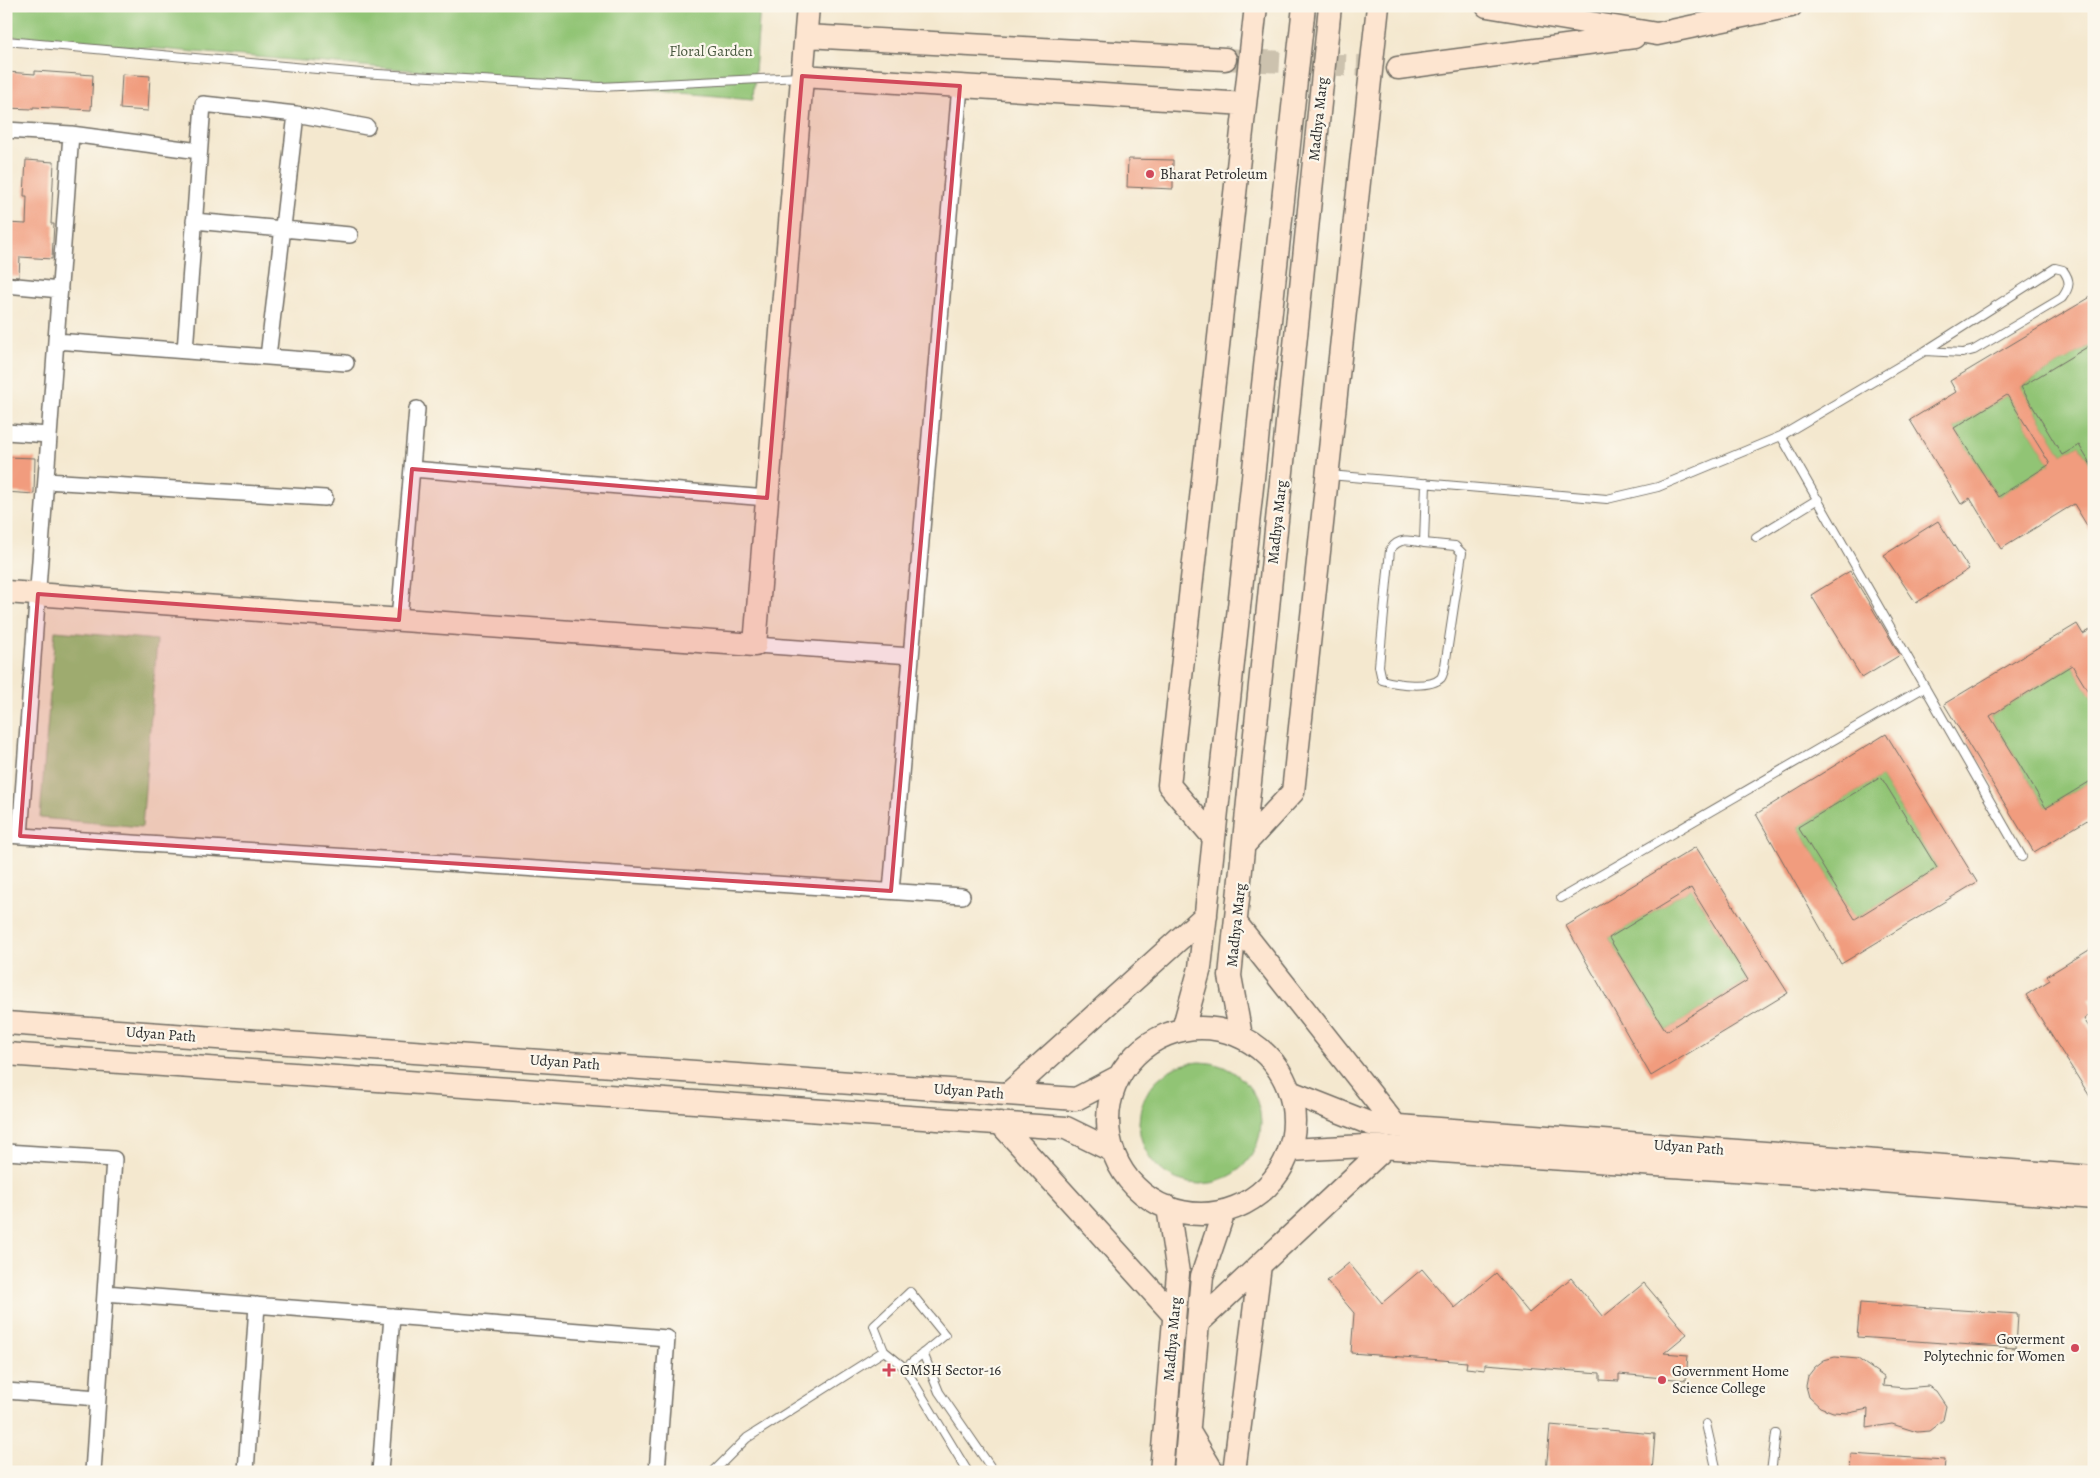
<svg xmlns="http://www.w3.org/2000/svg" width="2100" height="1478" font-family="Alegreya,serif">
	<rect width="100%" height="100%" fill="#fbf7ec"/>
	<filter id="ink" filterUnits="userSpaceOnUse"><feTurbulence type="fractalNoise" baseFrequency=".02" numOctaves="2"/><feDisplacementMap in="SourceGraphic" scale="10" xChannelSelector="R" yChannelSelector="G"/><feConvolveMatrix kernelMatrix="1 2 1 2 8 2 1 2 1" color-interpolation-filters="sRGB"/></filter>
	<filter id="wash" filterUnits="userSpaceOnUse"><feTurbulence type="fractalNoise" baseFrequency=".0096" numOctaves="4" result="noise"/><feDisplacementMap in="SourceGraphic" scale="20" xChannelSelector="R" yChannelSelector="G"/><feGaussianBlur stdDeviation="1.12" result="paint"/><feColorMatrix in="noise" values="0 0 0 0 0 0 0 0 0 0 0 0 0 0 0 0 0 1.4 0 .05"/><feComposite in="paint" operator="in"/></filter>
	<g filter="url(#wash)">
		<rect width="100%" height="100%" fill="#f4e8cf"/>
		<path fill="#91c475" stroke="#5e7850" d="M 6,6 L 760,6 L 753,99 L 6,36 Z
			M 2094,343 L 2094,470 L 2079,445 L 2062,455 L 2021,387 Z
			M 2007,395 L 2050,464 L 1998,497 L 1954,428 Z
			M 55,631 L 157,640 L 142,827 L 40,818 Z
			M 2072,665 L 2094,701 L 2094,779 L 2046,808 L 1990,716 Z
			M 1881,777 L 1937,868 L 1855,919 L 1798,827 Z
			M 1691,888 L 1748,980 L 1666,1031 L 1609,938 Z
			M1139 1123a61 61 0 1 1 122 0a61 61 0 1 1-122 0Z"/>
		<g id="blocks">
			<path fill="#f19c7e" fill-rule="evenodd" d="M 35,71 L 93,75 L 91,110 L 33,107 L 33,109 L 6,108 L 6,72 L 35,74 Z
				M 122,74 L 150,76 L 148,111 L 120,109 Z
				M 1128,159 L 1173,160 L 1173,189 L 1127,187 Z
				M 26,160 L 54,162 L 51,224 L 54,224 L 52,259 L 20,257 L 19,277 L 6,276 L 6,223 L 26,224 L 27,196 L 24,196 Z
				M 2094,295 L 2094,343 L 2021,387 L 2062,455 L 2079,445 L 2094,470 L 2094,537 L 2074,504 L 2001,549 L 1970,498 L 1961,504 L 1910,420 L 1956,392 L 1950,381 ZM 2007,395 L 2050,464 L 1998,497 L 1954,428 Z
				M 7,457 L 35,458 L 34,494 L 6,492 Z
				M 1938,521 L 1969,569 L 1916,603 L 1884,555 Z
				M 1850,571 L 1900,655 L 1862,678 L 1811,595 Z
				M 2077,624 L 2083,634 L 2094,628 L 2094,701 L 2072,665 L 1990,716 L 2046,808 L 2094,779 L 2094,816 L 2034,852 L 1944,704 Z
				M 1886,734 L 1977,882 L 1841,964 L 1756,814 ZM 1881,777 L 1937,868 L 1855,919 L 1798,827 Z
				M 1696,847 L 1788,993 L 1651,1076 L 1566,926 ZM 1691,888 L 1748,980 L 1666,1031 L 1609,938 Z
				M 2094,947 L 2094,996 L 2088,999 L 2094,1009 L 2094,1012 L 2084,1019 L 2094,1035 L 2094,1103 L 2026,995 L 2050,980 L 2047,976 Z
				M 1349,1263 L 1382,1303 L 1422,1269 L 1455,1308 L 1496,1273 L 1529,1313 L 1571,1278 L 1603,1317 L 1644,1283 L 1687,1334 L 1664,1353 L 1688,1355 L 1686,1380 L 1619,1374 L 1619,1381 L 1600,1380 L 1600,1373 L 1485,1364 L 1485,1370 L 1466,1368 L 1467,1362 L 1351,1353 L 1354,1313 L 1327,1281 Z
				M 1860,1303 L 2018,1314 L 2016,1348 L 1857,1337 Z
				M 1835,1357 L 1858,1359 L 1884,1377 L 1883,1386 L 1905,1388 L 1928,1386 L 1936,1391 L 1946,1406 L 1943,1420 L 1929,1431 L 1917,1432 L 1892,1424 L 1867,1428 L 1868,1409 L 1849,1413 L 1833,1412 L 1820,1407 L 1809,1397 L 1806,1386 L 1808,1376 L 1815,1367 L 1824,1360 Z
				M 1550,1425 L 1655,1434 L 1652,1472 L 1546,1472 Z
				M 1851,1454 L 1945,1460 L 1944,1472 L 1850,1472 Z"/>
		</g>
	</g>
	<g filter="url(#ink)">
		<use href="#blocks" fill-opacity="0" stroke="#716d64" stroke-width="1"/>
		<g fill="none" stroke-linecap="round" stroke-linejoin="round">
			<path stroke="#ccc2ae" stroke-width="22" stroke-dasharray="22 11" stroke-linecap="butt" d="M 1225,59 L 1398,68"/>
			<g stroke="#716d64" stroke-width="10">
				<path id="lane" d="M 6,41 L 361,73 L 600,87 L 800,77
					M 1781,436 L 2022,857
					M 1329,475 L 1607,499 L 1658,487 L 1781,436 L 1925,351 L 2055,268 L 2063,270 C 2071,281 2070,287 2062,298 L 1974,350 L 1963,353 L 1925,351
					M 1756,537 L 1818,499
					M 1424,543 C 1410,540 1399,537 1390,550 L 1379,666 L 1382,680 C 1396,684 1430,689 1441,678 C 1443,675 1444,670 1445,666 L 1462,553 L 1455,546 L 1424,543 L 1426,483
					M 1561,898 L 1925,687
					M 910,1292 L 945,1335 L 905,1368 L 884,1351 L 874,1326 Z
					M 923,1353 L 939,1392 L 994,1472
					M 905,1368 L 968,1472
					M 1706,1424 L 1717,1472
					M 713,1472 L 747,1438 L 884,1351
					M 1771,1472 L 1776,1434"/>
			</g>
			<g stroke="#716d64" stroke-width="18">
				<path id="street" d="M 6,130 L 71,134 L 199,151
					M 194,221 L 350,235
					M 6,285 L 60,290
					M 56,341 L 346,363
					M 185,351 L 203,104 L 296,114 L 367,127
					M 268,357 L 296,114
					M 6,432 L 49,435
					M 412,469 L 767,498
					M 46,481 L 325,498
					M 399,620 L 417,409
					M 755,645 L 911,656
					M 6,835 L 962,896
					M 20,836 L 71,134
					M 891,891 L 960,86
					M 6,1152 L 114,1159 L 93,1472
					M 105,1293 L 667,1338 L 657,1472
					M 6,1391 L 98,1398
					M 246,1472 L 257,1305
					M 380,1472 L 392,1316"/>
			</g>
			<g stroke="#716d64" stroke-width="25">
				<path id="secondary" d="M 1487,6 L 1657,34 L 1791,6
					M 806,36 L 1225,59
					M 1398,68 L 1634,37
					M 802,76 L 1245,104
					M 6,592 L 755,645 L 808,6
					M 1214,838 L 1169,785 L 1256,6
					M 1244,845 L 1293,792 L 1378,6
					M 1236,923 L 1396,1126
					M 6,1023 L 1076,1099 L 1118,1077
					M1108 1121a93 93 0 1 1 186 0a93 93 0 1 1-186 0Z
					M 1183,1029 L 1200,968 L 1304,6
					M 1241,1036 L 1230,976 L 1330,6
					M 6,1054 L 1066,1128 L 1113,1151
					M 1290,1092 L 1371,1124 L 2094,1177
					M 1008,1094 L 1206,915
					M 1000,1123 L 1174,1315
					M 1290,1150 L 1365,1146 L 1795,1174 L 2094,1198
					M 1198,1323 L 1386,1147
					M 1189,1432 L 1213,1472
					M 1161,1472 L 1178,1273 L 1168,1207
					M 1185,1472 L 1202,1276 L 1224,1211
					M 1234,1472 L 1260,1265"/>
			</g>
			<use href="#lane" stroke="#fff" stroke-width="8"/>
			<use href="#street" stroke="#fff" stroke-width="15"/>
			<use href="#secondary" stroke="#fde5d0" stroke-width="22"/>
		</g>
	</g>
	<path fill="#d1495b" fill-opacity="0.2" stroke="#d1495b" stroke-width="4" stroke-linejoin="round" d="M 802,76 L 960,86 L 891,891 L 20,836 L 38,594 L 399,620 L 412,469 L 767,498 Z"/>
	<g fill="#d1495b" stroke="#fbf7ec" stroke-width="2">
		<circle cx="1150" cy="174" r="5"/>
		<circle cx="2075" cy="1348" r="5"/>
		<path d="M886.5 1362.5h5v5h5v5h-5v5h-5v-5h-5v-5h5z"/>
		<circle cx="1662" cy="1380" r="5"/>
	</g>
	<g text-anchor="middle" stroke-width="4.5" stroke-linejoin="round" paint-order="stroke">
		<g font-size="15" fill="#4a5941" stroke="#fbf7ec">
			<text x="711" y="56">Floral Garden</text>
		</g>
		<g font-size="15" fill="#2b2b2b" stroke="#fbf7ec">
			<text transform="translate(1318 119) rotate(-84)" y="5">Madhya Marg</text>
			<text transform="translate(1277 522) rotate(-84)" y="5">Madhya Marg</text>
			<text transform="translate(1236 925) rotate(-84)" y="5">Madhya Marg</text>
			<text transform="translate(161 1034) rotate(4)" y="5">Udyan Path</text>
			<text transform="translate(565 1062) rotate(4)" y="5">Udyan Path</text>
			<text transform="translate(969 1091) rotate(4)" y="5">Udyan Path</text>
			<text transform="translate(1689 1147) rotate(4)" y="5">Udyan Path</text>
			<text transform="translate(1172 1339) rotate(-85)" y="5">Madhya Marg</text>
		</g>
		<g font-size="15" fill="#2b2b2b" stroke="#fbf7ec" text-anchor="start">
			<text x="1160" y="179">Bharat Petroleum</text>
			<text x="2065" y="1344" text-anchor="end">Goverment<tspan x="2065" dy="17">Polytechnic for Women</tspan></text>
			<text x="900" y="1375">GMSH Sector-16</text>
			<text x="1672" y="1376">Government Home<tspan x="1672" dy="17">Science College</tspan></text>
		</g>
	</g>
	<rect width="2100" height="1478" fill="none" stroke="#fbf7ec" stroke-width="25"/>
</svg>
